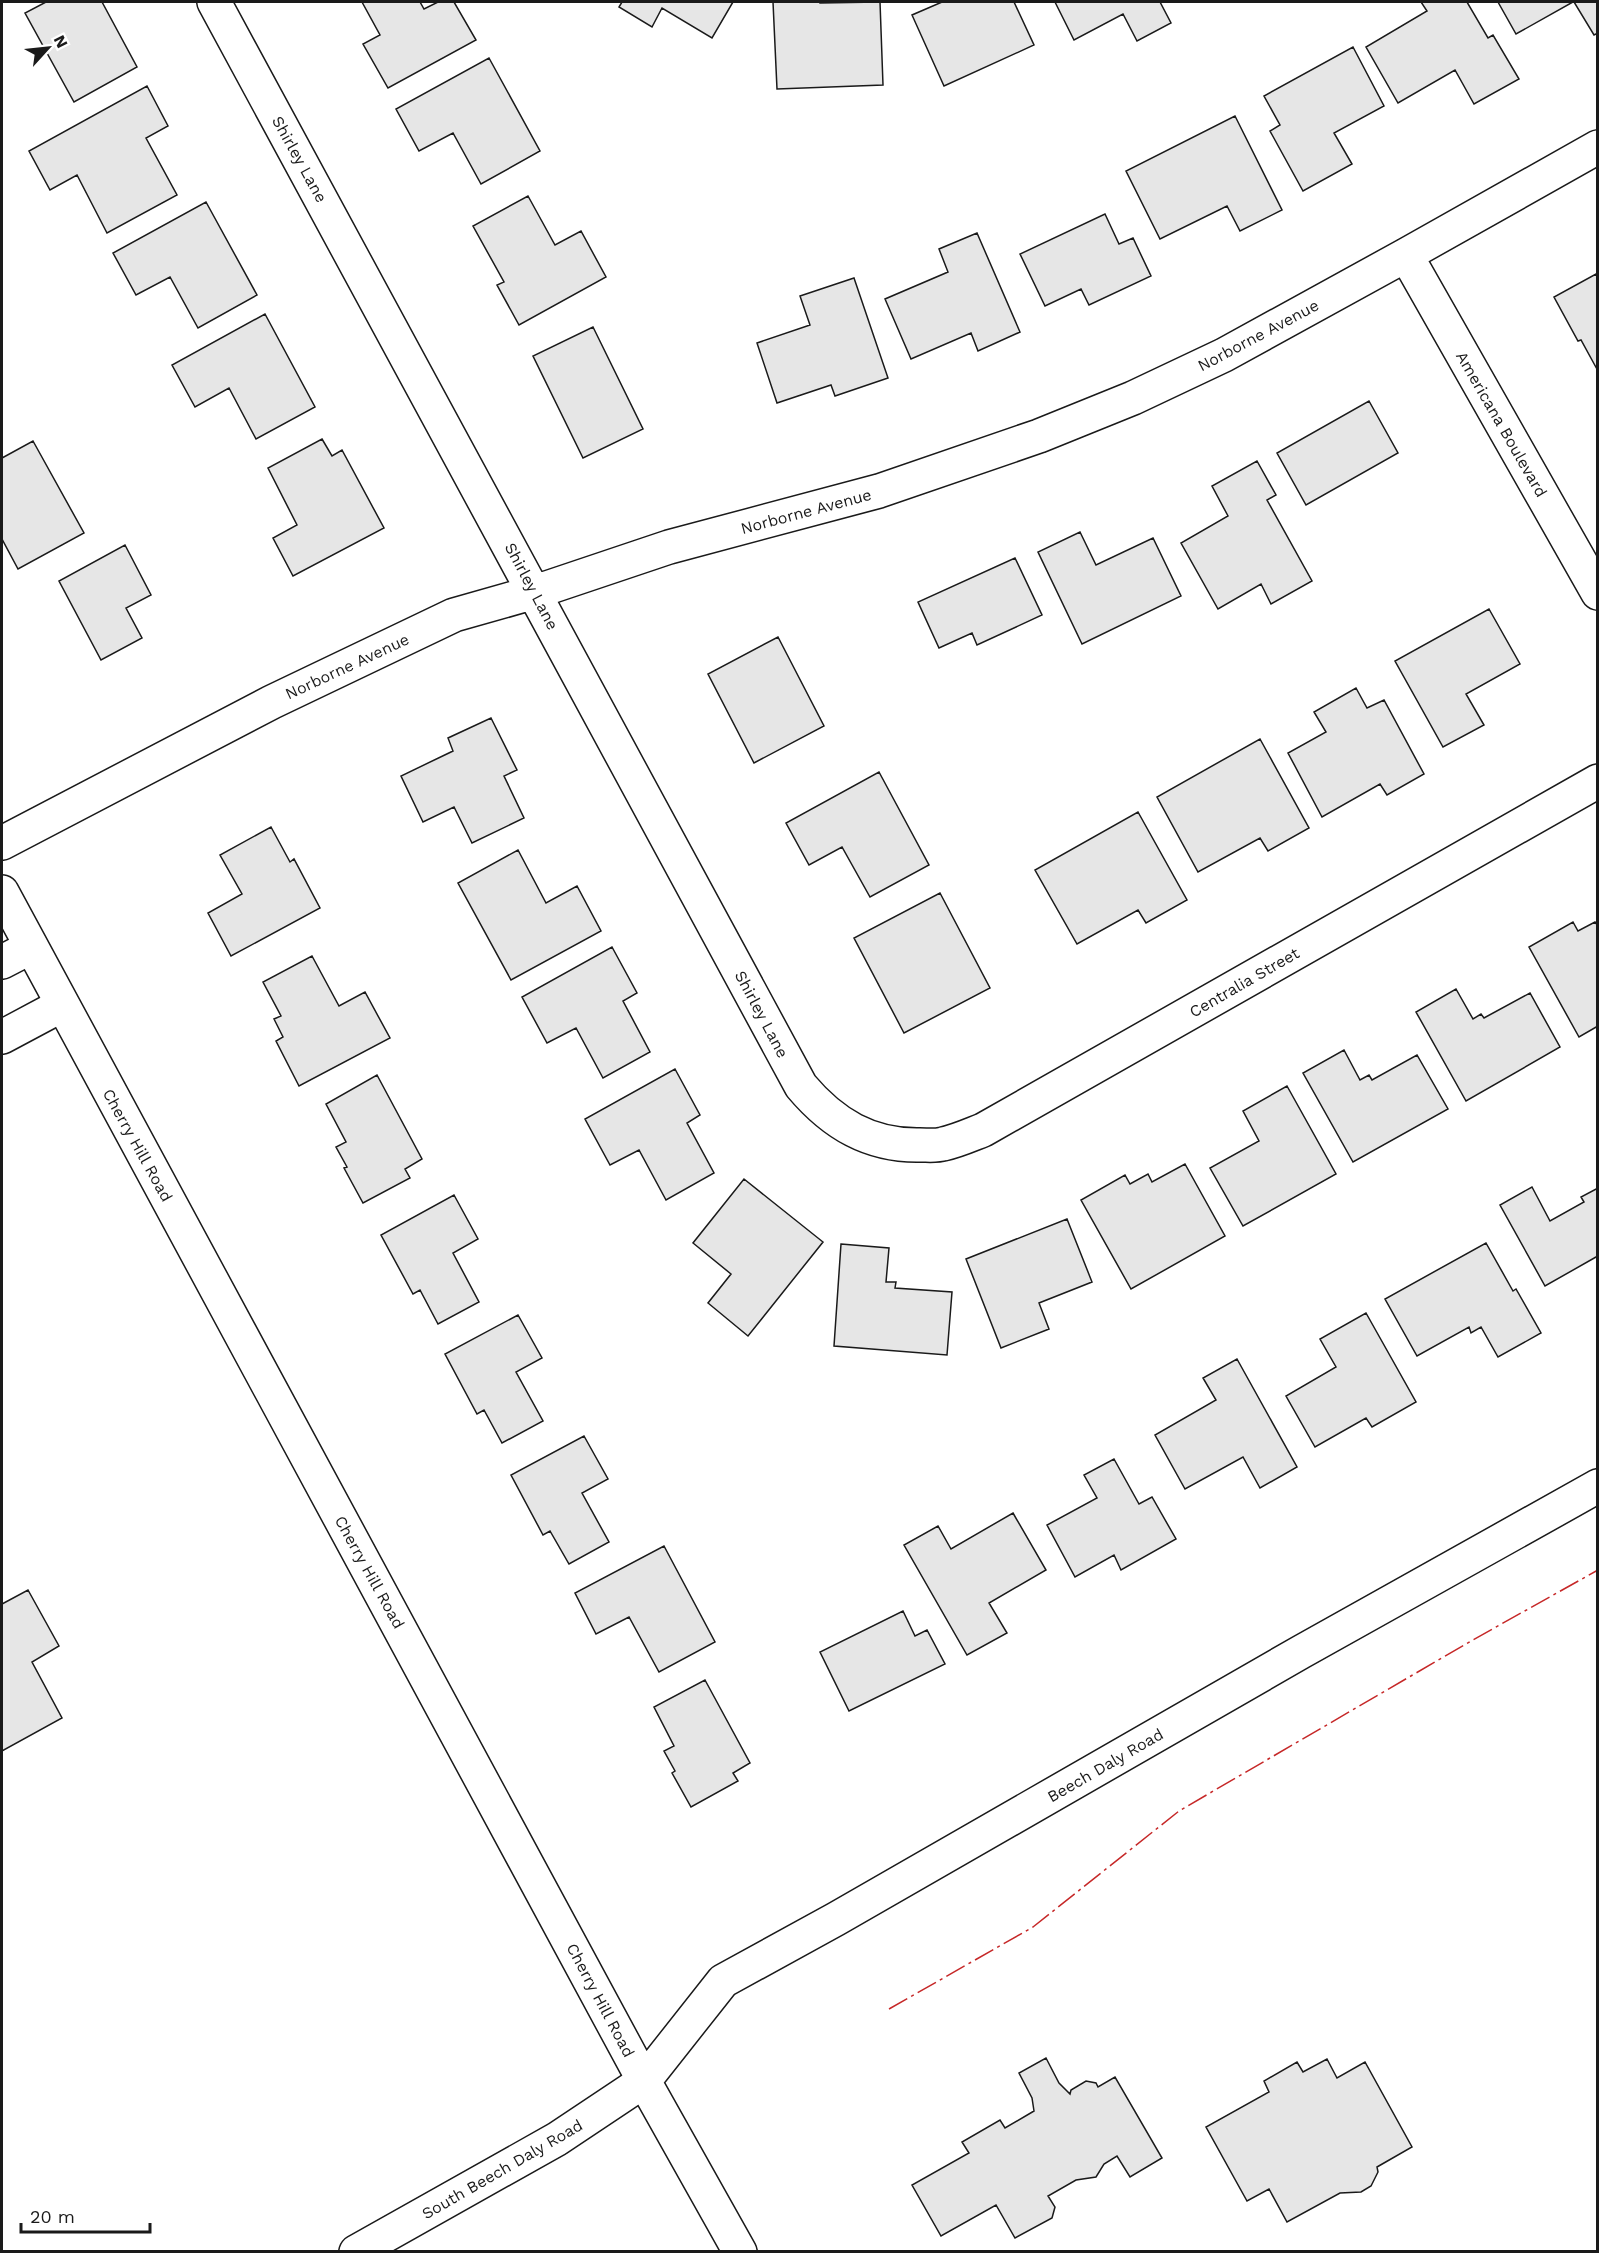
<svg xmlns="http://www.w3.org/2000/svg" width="1599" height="2253" font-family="'Work Sans',sans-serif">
	<rect width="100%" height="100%" fill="#fff"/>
	<path fill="#e6e6e6" stroke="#1a1a1a" stroke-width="1.5" d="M 46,2 L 102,2 L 137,67 L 74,102 L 25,13 Z
		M 362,2 L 420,2 L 424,9 L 438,2 L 454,2 L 476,40 L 388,88 L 363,44 L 380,35 Z
		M 622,2 L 733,2 L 712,38 L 662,8 L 652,27 L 619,7 Z
		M 773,2 L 820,2 L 820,3 L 880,2 L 883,85 L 777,89 Z
		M 942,2 L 1014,2 L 1034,45 L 944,86 L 912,15 Z
		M 1055,2 L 1160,2 L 1171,23 L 1137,41 L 1123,14 L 1074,40 Z
		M 1421,2 L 1467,2 L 1488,38 L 1493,35 L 1519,79 L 1474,104 L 1455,70 L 1398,103 L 1366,47 L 1427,11 Z
		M 1498,2 L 1573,2 L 1516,34 Z
		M 1574,2 L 1598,2 L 1598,33 L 1594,35 Z
		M 1353,47 L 1384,106 L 1334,133 L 1352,164 L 1303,191 L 1270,131 L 1280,125 L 1264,96 Z
		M 489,58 L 540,151 L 481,184 L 453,133 L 419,151 L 396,109 Z
		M 147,86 L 168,126 L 146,138 L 177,195 L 107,233 L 77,175 L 50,190 L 29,151 Z
		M 1235,116 L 1282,210 L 1240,231 L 1227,206 L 1160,239 L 1126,171 Z
		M 528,196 L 555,245 L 581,231 L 606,277 L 519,325 L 497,285 L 504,282 L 473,226 Z
		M 206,202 L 257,295 L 198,328 L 170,277 L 136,295 L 113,253 Z
		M 1105,214 L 1119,244 L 1133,238 L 1151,276 L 1089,305 L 1081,289 L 1045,306 L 1020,254 Z
		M 977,233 L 1020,332 L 978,351 L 971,333 L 911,359 L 885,299 L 948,272 L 939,249 Z
		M 1596,274 L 1598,277 L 1598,371 L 1581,340 L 1578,341 L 1554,297 Z
		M 854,278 L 888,378 L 835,396 L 831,385 L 777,403 L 757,343 L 810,325 L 800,296 Z
		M 265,314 L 315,407 L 256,439 L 229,388 L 195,407 L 172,365 Z
		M 593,327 L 643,429 L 583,458 L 533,356 Z
		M 1369,401 L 1398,453 L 1306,505 L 1277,453 Z
		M 322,439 L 332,456 L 342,450 L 384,528 L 293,576 L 273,538 L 297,525 L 268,468 Z
		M 33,441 L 84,533 L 18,569 L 2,539 L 2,458 Z
		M 1257,461 L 1276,495 L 1267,500 L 1312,581 L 1271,604 L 1261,584 L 1218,609 L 1181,543 L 1228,516 L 1212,486 Z
		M 1080,532 L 1096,565 L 1153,538 L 1181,596 L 1082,644 L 1038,552 Z
		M 125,545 L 151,595 L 126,608 L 142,638 L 101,660 L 59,581 Z
		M 1015,558 L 1042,615 L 977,645 L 972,633 L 939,648 L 918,602 Z
		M 1489,609 L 1520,664 L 1466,694 L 1484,725 L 1443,747 L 1395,661 Z
		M 778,637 L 824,726 L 754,763 L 708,674 Z
		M 1356,688 L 1367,708 L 1384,700 L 1424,774 L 1387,795 L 1380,784 L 1322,817 L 1288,753 L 1326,732 L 1314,712 Z
		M 491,718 L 517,770 L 504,776 L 524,818 L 472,843 L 454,807 L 423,822 L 401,776 L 453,751 L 448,738 Z
		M 1260,739 L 1309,828 L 1268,851 L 1260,838 L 1198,872 L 1157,797 Z
		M 879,772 L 929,865 L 870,897 L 842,847 L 809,865 L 786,823 Z
		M 1138,812 L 1187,900 L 1146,923 L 1138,910 L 1077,944 L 1035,870 Z
		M 271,827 L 290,862 L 294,859 L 320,908 L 231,956 L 208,913 L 242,894 L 220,855 Z
		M 518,850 L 546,903 L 577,886 L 601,931 L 511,980 L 458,883 Z
		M 940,893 L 990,988 L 904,1033 L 854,938 Z
		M 1573,922 L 1578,931 L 1595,922 L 1598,926 L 1598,1026 L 1579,1037 L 1529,947 Z
		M 612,947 L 637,993 L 623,1001 L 650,1052 L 603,1078 L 576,1028 L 547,1043 L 522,997 Z
		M 312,956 L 339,1006 L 365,992 L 390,1038 L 299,1086 L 276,1041 L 283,1037 L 274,1019 L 281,1016 L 263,982 Z
		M 1456,989 L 1473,1019 L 1481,1014 L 1484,1018 L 1530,993 L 1560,1047 L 1466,1101 L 1416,1012 Z
		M 1344,1050 L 1360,1080 L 1369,1075 L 1372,1080 L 1417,1055 L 1448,1109 L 1353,1162 L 1303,1073 Z
		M 675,1069 L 700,1115 L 687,1123 L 714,1173 L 666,1200 L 639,1150 L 610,1165 L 585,1119 Z
		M 377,1075 L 422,1159 L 405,1169 L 410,1178 L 363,1203 L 344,1168 L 347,1167 L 336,1147 L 346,1142 L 326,1104 Z
		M 1287,1086 L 1336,1174 L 1243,1226 L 1210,1168 L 1259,1141 L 1243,1111 Z
		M 1185,1164 L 1225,1236 L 1131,1289 L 1081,1200 L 1125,1175 L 1130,1184 L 1148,1174 L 1152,1182 Z
		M 744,1179 L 823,1242 L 748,1336 L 708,1303 L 731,1274 L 693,1243 Z
		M 1532,1187 L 1550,1221 L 1584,1202 L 1581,1197 L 1598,1188 L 1598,1259 L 1596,1257 L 1545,1286 L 1500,1205 Z
		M 454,1195 L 478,1239 L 453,1253 L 479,1302 L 438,1324 L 420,1290 L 413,1294 L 381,1235 Z
		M 1067,1219 L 1092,1282 L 1039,1303 L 1049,1329 L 1001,1348 L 966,1259 Z
		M 1486,1243 L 1513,1291 L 1516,1289 L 1541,1333 L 1498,1357 L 1481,1327 L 1471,1333 L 1469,1327 L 1417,1356 L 1385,1299 Z
		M 841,1244 L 889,1248 L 886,1282 L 896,1282 L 895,1288 L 952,1292 L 947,1355 L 834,1346 Z
		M 1366,1313 L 1416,1402 L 1372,1427 L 1366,1418 L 1315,1447 L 1286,1396 L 1336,1367 L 1320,1339 Z
		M 518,1315 L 542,1358 L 516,1372 L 543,1421 L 502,1443 L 484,1410 L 477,1414 L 445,1354 Z
		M 1237,1359 L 1297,1467 L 1260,1488 L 1243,1457 L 1185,1489 L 1155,1435 L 1216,1400 L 1203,1378 Z
		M 584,1436 L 608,1479 L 582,1493 L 609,1542 L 569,1564 L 550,1531 L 543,1535 L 511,1475 Z
		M 1114,1459 L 1139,1504 L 1152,1497 L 1176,1539 L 1121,1570 L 1114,1555 L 1075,1577 L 1047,1525 L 1097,1498 L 1084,1475 Z
		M 1013,1513 L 1046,1570 L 989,1603 L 1007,1633 L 967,1655 L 904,1545 L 938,1526 L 951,1549 Z
		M 664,1546 L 715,1642 L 659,1672 L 629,1617 L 596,1634 L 575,1593 Z
		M 28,1590 L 59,1646 L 32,1662 L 62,1718 L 2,1751 L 2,1604 Z
		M 903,1611 L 915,1636 L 927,1630 L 945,1664 L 849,1711 L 820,1652 Z
		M 705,1680 L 750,1763 L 733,1773 L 738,1781 L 691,1807 L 672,1773 L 675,1771 L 664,1751 L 674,1746 L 654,1707 Z
		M 1046,2058 L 1059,2083 L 1070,2094 L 1071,2090 L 1086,2081 L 1096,2083 L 1098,2087 L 1115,2077 L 1162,2158 L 1130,2177 L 1117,2156 L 1104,2164 L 1096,2177 L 1076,2180 L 1048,2196 L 1055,2207 L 1052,2218 L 1015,2238 L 996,2205 L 941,2236 L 912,2185 L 969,2153 L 962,2142 L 1000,2120 L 1005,2128 L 1034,2111 L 1032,2098 L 1019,2073 Z
		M 1327,2059 L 1337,2078 L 1365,2062 L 1412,2147 L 1377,2167 L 1378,2172 L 1371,2186 L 1361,2192 L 1340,2193 L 1287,2222 L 1269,2189 L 1247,2201 L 1206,2127 L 1269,2092 L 1264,2081 L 1297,2062 L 1303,2072 Z"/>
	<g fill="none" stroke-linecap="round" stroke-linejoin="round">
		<g stroke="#1a1a1a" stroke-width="36">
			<path id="minor" d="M 214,2 L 801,1086 C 833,1124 870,1146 920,1145 C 928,1145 936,1146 943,1144 C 957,1141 970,1135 983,1130 L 1598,781
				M 1406,255 L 1598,593
				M 2,843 L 272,702 L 454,615 L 535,592 L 669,547 L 879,491 L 1039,436 L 1133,398 L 1224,355 L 1406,255 L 1598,147
				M 2,962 L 31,947
				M 2,1037 L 62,1005
				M 356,2252 L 557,2139 L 644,2081"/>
		</g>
		<g stroke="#1a1a1a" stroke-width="36">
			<path id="major" d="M 2,892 L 644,2081 L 740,2252
				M 644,2081 L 723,1981 L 836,1919 L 1301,1652 L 1598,1486"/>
		</g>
		<use href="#minor" stroke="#fff" stroke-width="33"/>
		<use href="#major" stroke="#fff" stroke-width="33"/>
		<path stroke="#c62828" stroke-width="1.5" stroke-dasharray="21 4.5 3 4.5" stroke-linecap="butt" d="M 889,2009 L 1033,1927 L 1179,1811 L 1471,1641 L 1598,1570"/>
	</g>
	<g text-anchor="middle" stroke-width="4.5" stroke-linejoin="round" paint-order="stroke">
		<g font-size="16" fill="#1a1a1a" stroke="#fff">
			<text transform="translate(300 159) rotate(61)" y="6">Shirley Lane</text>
			<text transform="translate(1258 335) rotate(-28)" y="6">Norborne Avenue</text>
			<text transform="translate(1502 424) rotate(60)" y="6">Americana Boulevard</text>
			<text transform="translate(806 511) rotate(-15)" y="6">Norborne Avenue</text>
			<text transform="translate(532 586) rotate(62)" y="6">Shirley Lane</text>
			<text transform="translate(347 666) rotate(-25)" y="6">Norborne Avenue</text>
			<text transform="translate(1244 982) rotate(-30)" y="6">Centralia Street</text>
			<text transform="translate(762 1014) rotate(62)" y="6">Shirley Lane</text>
			<text transform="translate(138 1145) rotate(61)" y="6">Cherry Hill Road</text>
			<text transform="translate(370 1572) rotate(61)" y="6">Cherry Hill Road</text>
			<text transform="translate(1105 1765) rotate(-30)" y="6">Beech Daly Road</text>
			<text transform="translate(601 2000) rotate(62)" y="6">Cherry Hill Road</text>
			<text transform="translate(502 2169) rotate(-30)" y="6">South Beech Daly Road</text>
		</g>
	</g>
	<rect width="1599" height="2253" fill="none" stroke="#1a1a1a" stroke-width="6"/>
	<g transform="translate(48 48) rotate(63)" stroke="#ffffff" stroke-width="4.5" paint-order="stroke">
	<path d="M0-4.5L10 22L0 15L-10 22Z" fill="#1a1a1a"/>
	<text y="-9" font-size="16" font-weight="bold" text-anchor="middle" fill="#1a1a1a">N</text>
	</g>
	<path d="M21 2223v9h129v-9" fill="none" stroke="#1a1a1a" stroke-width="3"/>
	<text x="30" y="2223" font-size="18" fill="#1a1a1a" stroke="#ffffff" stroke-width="4.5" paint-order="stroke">20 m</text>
</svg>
